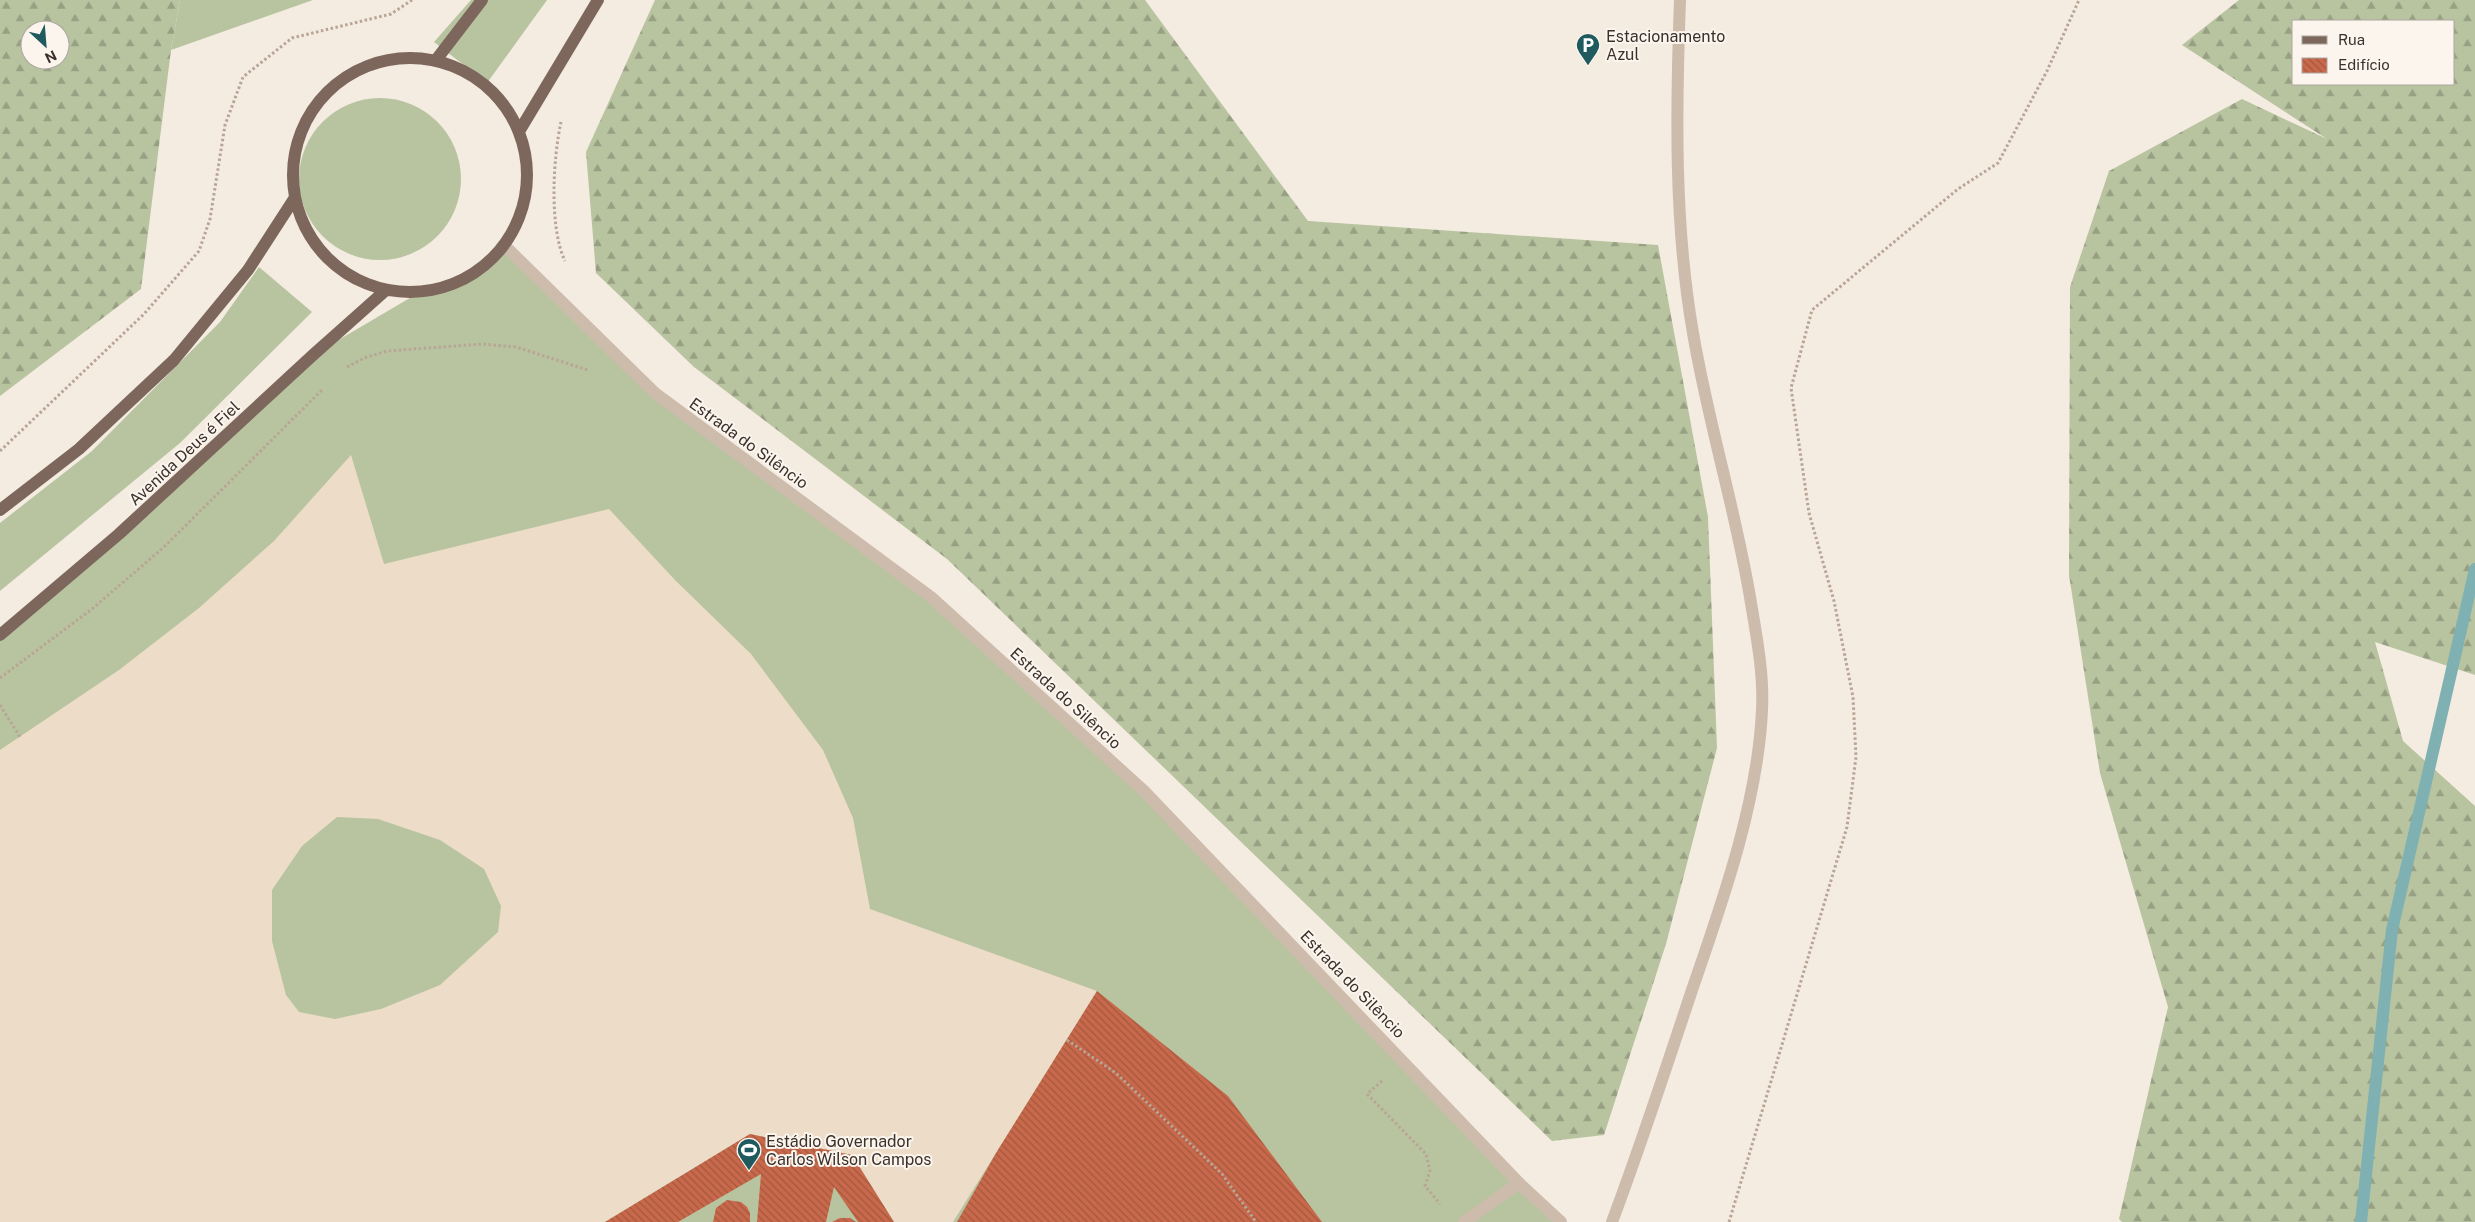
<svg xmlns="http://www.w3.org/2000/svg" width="2475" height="1222" font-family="'Public Sans',sans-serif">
	<defs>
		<pattern id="forest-firs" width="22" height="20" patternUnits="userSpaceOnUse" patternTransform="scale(1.25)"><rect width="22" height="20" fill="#b8c4a0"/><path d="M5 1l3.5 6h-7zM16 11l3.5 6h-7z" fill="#97a083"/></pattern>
		<pattern id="building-back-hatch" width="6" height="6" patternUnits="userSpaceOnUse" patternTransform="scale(1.25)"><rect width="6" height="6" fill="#c8694b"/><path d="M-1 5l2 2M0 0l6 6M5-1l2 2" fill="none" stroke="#a4573f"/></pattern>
	</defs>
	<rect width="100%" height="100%" fill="#f4ebe1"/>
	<path fill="#b8c4a0" d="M 180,0 L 313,0 L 171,50 Z
		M 471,0 L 547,0 L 487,83 L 434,42 Z
		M299 179a81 81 0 1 1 162 0a81 81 0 1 1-162 0Z
		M 505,246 L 655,394 L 931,597 L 1144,791 L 1561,1222 L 0,1222 L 0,635 L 313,355 L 420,292 L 445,288 L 479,270 Z
		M 259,267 L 312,312 L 180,443 L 0,591 L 0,523 L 92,451 L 220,322 Z"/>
	<path fill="url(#forest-firs)" fill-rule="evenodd" d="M 0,0 L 180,0 L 171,50 L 141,289 L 0,396 ZM 30,30 L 60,30 L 60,60 L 30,60 Z
		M 655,0 L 1145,0 L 1308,221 L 1658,245 L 1708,517 L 1717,748 L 1666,944 L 1604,1135 L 1552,1141 L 947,559 L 694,367 L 596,273 L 586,152 Z
		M 2239,0 L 2475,0 L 2475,675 L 2375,642 L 2403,741 L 2475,806 L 2475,1222 L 2122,1222 L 2119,1219 L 2168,1007 L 2100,773 L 2069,575 L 2070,287 L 2109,171 L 2242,99 L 2327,139 L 2182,45 ZM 2454,21 L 2454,84 L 2294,84 L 2294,21 Z"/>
	<path fill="#ecdcc8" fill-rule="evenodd" d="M 351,455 L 384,564 L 609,509 L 675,580 L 751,654 L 823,750 L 853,818 L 870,909 L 1097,991 L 953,1222 L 894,1222 L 852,1155 L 750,1134 L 605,1222 L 0,1222 L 0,750 L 119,670 L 199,608 L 274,541 ZM 337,817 L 378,819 L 440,840 L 484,869 L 501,906 L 498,932 L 440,985 L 381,1009 L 335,1019 L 299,1012 L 286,995 L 272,941 L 272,890 L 302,846 Z"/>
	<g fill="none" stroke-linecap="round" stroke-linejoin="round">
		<path stroke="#7fb0b2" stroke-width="12" d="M 2361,1222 L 2392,930 L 2475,569"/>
	</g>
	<path fill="url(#building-back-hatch)" d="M 1097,991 L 1228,1096 L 1322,1222 L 957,1222 L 996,1153 Z
		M 750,1134 L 852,1155 L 894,1222 L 858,1222 L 834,1187 L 826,1222 L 757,1222 L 761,1174 L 678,1222 L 605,1222 Z
		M 727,1200 L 741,1202 L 747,1207 L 750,1213 L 750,1222 L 713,1222 L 716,1208 Z
		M 840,1218 L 850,1218 L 856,1222 L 832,1222 Z"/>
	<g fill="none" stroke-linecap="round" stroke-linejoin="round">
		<path stroke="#b9a596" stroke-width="3" stroke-dasharray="2.5 2.5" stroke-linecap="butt" d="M 561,122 C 553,159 549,227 565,261
			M 347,367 L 364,358 L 387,351 L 482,344 L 516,347 L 588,370
			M 0,451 L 144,314 L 199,251 L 210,219 L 225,125 L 243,77 L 292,38 L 391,14 L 412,0
			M 0,678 L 92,609 L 163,548 L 322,390
			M 0,705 L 20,737
			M 1067,1040 L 1116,1073 L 1222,1174 L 1256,1222
			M 1382,1081 L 1367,1094 L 1426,1154 L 1430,1170 L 1425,1186 L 1440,1204
			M 1729,1222 L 1847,827 L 1856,757 L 1853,697 L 1834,601 L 1809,513 L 1791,388 L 1812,310 L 1958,189 L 1998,163 L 2047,71 L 2079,0"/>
		<path stroke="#cdbbac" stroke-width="12" d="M 505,246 L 655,393 L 931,597 L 1144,791 L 1519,1183 L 1561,1222
			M 1464,1222 L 1519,1183
			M 1612,1222 C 1641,1145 1666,1068 1692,990 C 1722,903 1758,802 1762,710 C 1764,672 1756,634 1750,597 C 1735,508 1708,422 1693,333 C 1674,224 1676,110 1680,0"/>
		<path stroke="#7d675c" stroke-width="12" d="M293 175a117 117 0 1 1 234 0a117 117 0 1 1-234 0Z
			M 436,60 L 482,0
			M 520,130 L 598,0
			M 0,510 L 79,449 L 174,360 L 248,270 L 294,199
			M 0,635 L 119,534 L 313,355 L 386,290"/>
	</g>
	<defs>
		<g id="parking-pin" transform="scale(1.25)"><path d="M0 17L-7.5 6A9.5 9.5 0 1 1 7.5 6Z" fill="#1f5a5e" stroke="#fbf5ee"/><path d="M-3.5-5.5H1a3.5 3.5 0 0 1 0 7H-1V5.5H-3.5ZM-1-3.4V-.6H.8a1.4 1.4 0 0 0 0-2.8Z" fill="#fff"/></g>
		<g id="stadium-pin" transform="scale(1.25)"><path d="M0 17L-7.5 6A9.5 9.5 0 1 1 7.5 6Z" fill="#1f5a5e" stroke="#fbf5ee"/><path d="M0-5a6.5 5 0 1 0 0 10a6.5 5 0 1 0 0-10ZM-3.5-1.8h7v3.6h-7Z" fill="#fff"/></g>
	</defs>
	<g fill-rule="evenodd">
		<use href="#parking-pin" x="1588" y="45"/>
		<use href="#stadium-pin" x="749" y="1150"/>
	</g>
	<g text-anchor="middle" stroke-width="4" stroke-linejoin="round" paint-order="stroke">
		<g font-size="16" fill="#3b302b" stroke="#fbf5ee" text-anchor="start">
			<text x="1606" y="42">Estacionamento<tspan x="1606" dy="18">Azul</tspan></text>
			<text x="766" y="1147">Estádio Governador<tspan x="766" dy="18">Carlos Wilson Campos</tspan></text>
		</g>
		<g font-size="16" fill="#3b302b" stroke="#fbf5ee">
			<text transform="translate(749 443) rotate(36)" y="6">Estrada do Silêncio</text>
			<text transform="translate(184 453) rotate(-43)" y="6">Avenida Deus é Fiel</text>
			<text transform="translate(1066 698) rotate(42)" y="6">Estrada do Silêncio</text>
			<text transform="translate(1353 984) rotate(46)" y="6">Estrada do Silêncio</text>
		</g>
	</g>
	<rect x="2292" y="20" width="162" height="65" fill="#fbf5ee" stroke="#aea6a0"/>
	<rect x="2302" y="36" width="25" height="8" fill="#7d675c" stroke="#aea6a0"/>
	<text x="2338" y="45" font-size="15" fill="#3b302b">Rua</text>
	<rect x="2302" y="58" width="25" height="15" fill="url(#building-back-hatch)" stroke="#aea6a0"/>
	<text x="2338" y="70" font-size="15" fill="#3b302b">Edifício</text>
	<g transform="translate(45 45) rotate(154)"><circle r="24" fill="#fbf5ee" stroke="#aea6a0"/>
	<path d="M0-4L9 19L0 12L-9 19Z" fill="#1f5a5e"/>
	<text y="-8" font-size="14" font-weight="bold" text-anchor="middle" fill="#3b302b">N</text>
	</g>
</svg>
